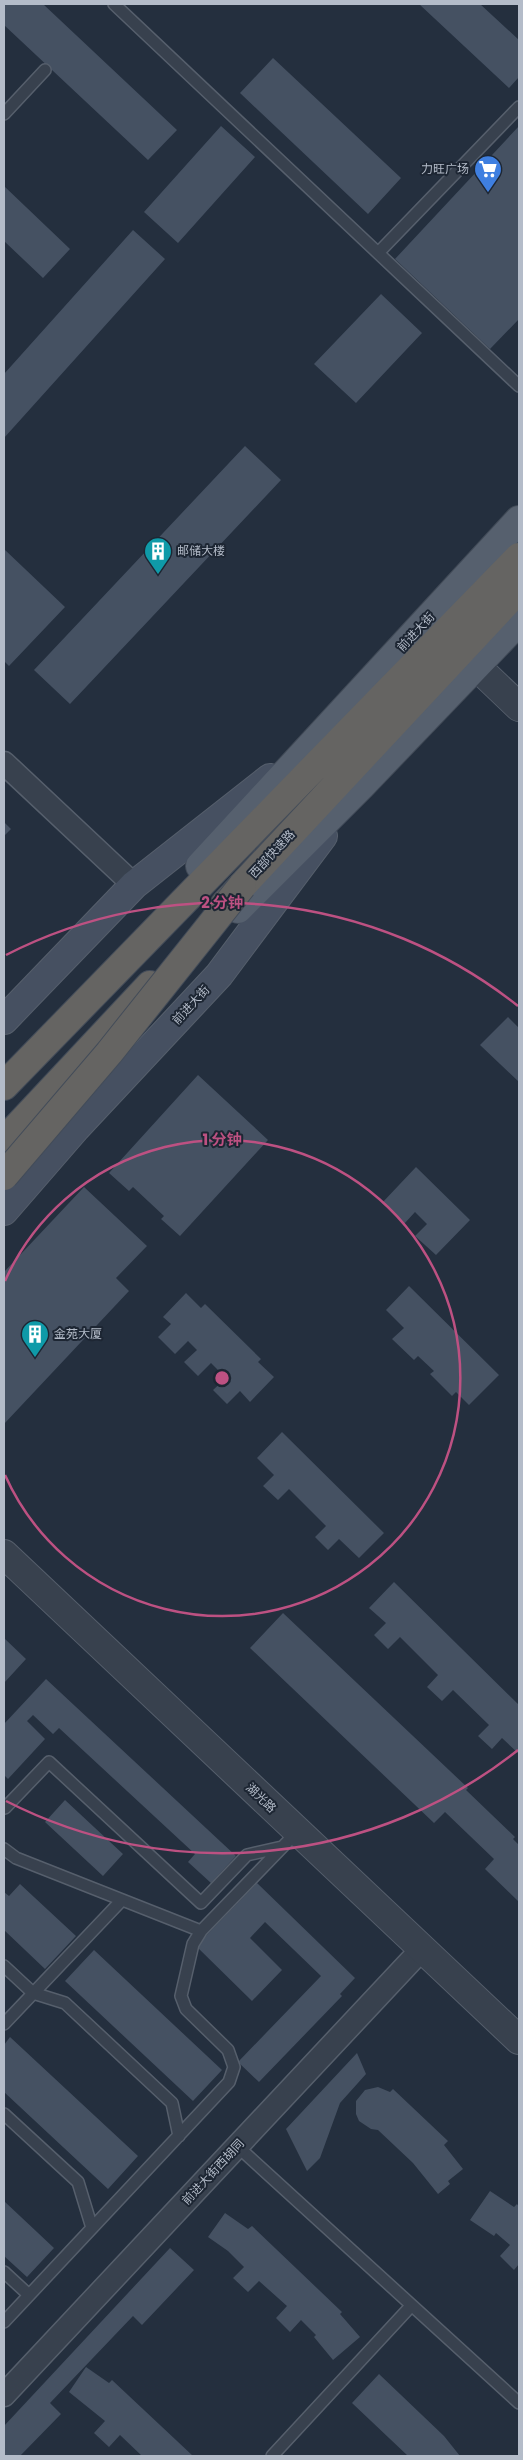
<svg xmlns="http://www.w3.org/2000/svg" width="523" height="2460" font-family="Poppins,'Noto Sans SC',sans-serif">
	<rect width="100%" height="100%" fill="#242f3e"/>
	<path fill="#455162" d="M 4,4 L 43,4 L 177,130 L 148,160 L 4,25 Z
		M 419,4 L 480,4 L 519,40 L 519,77 L 509,88 Z
		M 273,58 L 401,178 L 368,214 L 240,93 Z
		M 221,126 L 255,157 L 178,243 L 144,212 Z
		M 519,126 L 519,319 L 490,349 L 395,259 Z
		M 4,186 L 70,249 L 43,278 L 4,241 Z
		M 133,230 L 165,259 L 4,438 L 4,374 Z
		M 381,294 L 422,333 L 356,403 L 314,364 Z
		M 245,446 L 281,480 L 70,704 L 34,670 Z
		M 4,549 L 65,607 L 9,666 L 4,661 Z
		M 4,822 L 11,829 L 4,836 Z
		M 508,1017 L 519,1028 L 519,1082 L 480,1045 Z
		M 198,1075 L 268,1140 L 180,1236 L 161,1219 L 164,1216 L 133,1187 L 129,1191 L 109,1173 Z
		M 416,1167 L 470,1220 L 436,1255 L 415,1236 L 427,1224 L 415,1212 L 404,1224 L 382,1203 Z
		M 84,1187 L 147,1246 L 116,1278 L 129,1291 L 4,1424 L 4,1272 Z
		M 409,1286 L 499,1375 L 469,1405 L 456,1392 L 452,1396 L 430,1374 L 434,1371 L 418,1356 L 414,1360 L 392,1339 L 404,1328 L 386,1310 Z
		M 186,1293 L 201,1308 L 205,1304 L 261,1359 L 258,1362 L 274,1377 L 250,1402 L 240,1391 L 227,1404 L 213,1390 L 226,1378 L 211,1363 L 198,1376 L 184,1362 L 197,1350 L 188,1341 L 175,1354 L 158,1337 L 171,1324 L 163,1317 Z
		M 282,1432 L 384,1533 L 359,1558 L 339,1539 L 328,1550 L 315,1537 L 326,1526 L 289,1489 L 278,1500 L 263,1486 L 274,1475 L 257,1458 Z
		M 394,1582 L 519,1705 L 519,1754 L 502,1738 L 492,1749 L 478,1736 L 489,1725 L 453,1690 L 442,1701 L 427,1687 L 438,1675 L 400,1637 L 388,1649 L 374,1635 L 386,1623 L 369,1608 Z
		M 283,1613 L 468,1788 L 466,1790 L 515,1837 L 513,1839 L 519,1845 L 519,1902 L 485,1869 L 494,1859 L 445,1812 L 434,1823 L 250,1648 Z
		M 4,1638 L 26,1659 L 4,1683 Z
		M 46,1679 L 236,1856 L 211,1883 L 188,1862 L 195,1854 L 59,1728 L 53,1734 L 33,1715 L 27,1721 L 45,1739 L 8,1779 L 4,1775 L 4,1724 Z
		M 65,1800 L 123,1854 L 103,1876 L 45,1822 Z
		M 257,1883 L 355,1978 L 340,1994 L 342,1996 L 259,2082 L 238,2062 L 321,1976 L 265,1922 L 250,1938 L 282,1970 L 252,2001 L 196,1946 Z
		M 20,1884 L 76,1936 L 45,1969 L 4,1930 L 4,1892 L 9,1896 Z
		M 94,1950 L 222,2070 L 193,2101 L 65,1981 Z
		M 10,2037 L 138,2156 L 108,2189 L 4,2092 L 4,2045 Z
		M 357,2053 L 366,2074 L 340,2103 L 320,2158 L 307,2171 L 286,2129 Z
		M 378,2087 L 390,2092 L 393,2089 L 448,2141 L 444,2145 L 463,2169 L 448,2181 L 450,2184 L 438,2194 L 413,2163 L 378,2130 L 371,2129 L 359,2121 L 356,2114 L 356,2101 L 365,2090 Z
		M 490,2191 L 514,2207 L 517,2204 L 519,2207 L 519,2264 L 514,2270 L 500,2256 L 510,2245 L 496,2233 L 494,2236 L 470,2220 Z
		M 4,2201 L 54,2248 L 27,2277 L 4,2256 Z
		M 225,2213 L 248,2229 L 252,2226 L 342,2312 L 340,2314 L 360,2337 L 333,2360 L 314,2337 L 316,2335 L 301,2320 L 290,2332 L 276,2318 L 287,2306 L 259,2281 L 248,2292 L 233,2278 L 244,2267 L 228,2251 L 208,2237 Z
		M 170,2248 L 194,2270 L 142,2325 L 133,2316 L 50,2403 L 61,2414 L 20,2456 L 4,2456 L 4,2426 Z
		M 86,2367 L 109,2383 L 112,2380 L 193,2456 L 142,2456 L 120,2435 L 109,2447 L 94,2433 L 105,2421 L 69,2392 Z
		M 379,2374 L 444,2436 L 460,2456 L 408,2456 L 352,2403 Z"/>
	<g fill="none" stroke-linecap="round" stroke-linejoin="round">
		<g stroke="#565f6c" stroke-width="14">
			<path id="service" d="M 114,4 L 519,386
				M 4,114 L 45,70
				M 379,252 L 519,107
				M 5,1808 L 49,1762 L 201,1903 L 247,1855 L 282,1847
				M 4,1849 L 16,1858 L 201,1931
				M 4,1966 L 33,1993 L 65,2003 L 172,2103 L 179,2136
				M 4,2024 L 121,1901
				M 4,2114 L 78,2182 L 92,2228
				M 237,2146 L 519,2403
				M 4,2272 L 29,2295
				M 4,2322 L 229,2082 L 234,2067 L 228,2050 L 186,2009 L 181,1996 L 193,1944 L 201,1931 L 297,1832
				M 272,2456 L 411,2306"/>
		</g>
		<g stroke="#565f6c" stroke-width="25">
			<path id="minor" d="M 4,763 L 134,885
				M 4,2395 L 422,1949"/>
		</g>
		<g stroke="#565f6c" stroke-width="30">
			<path id="tertiary" d="M 476,666 L 519,707
				M 4,1554 L 519,2040"/>
		</g>
		<g stroke="#565f6c" stroke-width="30">
			<path id="secondary" d="M 4,1020 L 134,885 L 270,778
				M 4,1211 L 76,1128 L 219,975 L 323,836"/>
		</g>
		<g stroke="#414a57" stroke-width="30">
			<path id="primary" d="M 200,866 L 519,520
				M 238,909 L 361,786 L 519,621"/>
		</g>
		<g stroke="#434c59" stroke-width="30">
			<path id="trunk" d="M 225,904 L 519,589
				M 4,1086 L 519,557
				M 4,1141 L 150,985"/>
		</g>
		<use href="#service" stroke="#38414e" stroke-width="11"/>
		<use href="#minor" stroke="#38414e" stroke-width="22"/>
		<use href="#tertiary" stroke="#38414e" stroke-width="28"/>
		<use href="#secondary" stroke="#465061" stroke-width="28"/>
		<use href="#primary" stroke="#56606e" stroke-width="28"/>
		<use href="#trunk" stroke="#656462" stroke-width="28"/>
		<g stroke="#434c59" stroke-width="30" stroke-linecap="butt">
			<path id="trunk-bridge" d="M 4,1176 L 109,1053 L 242,886"/>
		</g>
		<use href="#trunk-bridge" stroke="#656462" stroke-width="28"/>
	</g>
	<g fill="none" stroke="#bd5182" stroke-width="2.5">
		<path d="M5 1281A238 238 0 1 1 5 1475"/>
		<path d="M518 1750A475 475 0 0 1 6 1801M6 955A475 475 0 0 1 518 1006"/>
	</g>
	<defs>
		<g id="supermarket-pin" transform="scale(1.4375)"><path d="M0 17L-7.5 6A9.5 9.5 0 1 1 7.5 6Z" fill="#3f7fe0" stroke="#1d2633"/><path d="M-6-5.5h2.5l.6 2H6L4.5 2H-2.5L-4.4-4H-6ZM-1.5 3.2a1.3 1.3 0 1 0 .1 0ZM3 3.2a1.3 1.3 0 1 0 .1 0Z" fill="#fff"/></g>
		<g id="building-pin" transform="scale(1.4375)"><path d="M0 17L-7.5 6A9.5 9.5 0 1 1 7.5 6Z" fill="#0f9aa8" stroke="#1d2633"/><path d="M-4-6H4V6H1V3H-1V6H-4ZM-2.5-4.3h1.7v1.8h-1.7ZM.8-4.3h1.7v1.8H.8ZM-2.5-1h1.7V.8h-1.7ZM.8-1h1.7V.8H.8Z" fill="#fff"/></g>
	</defs>
	<g fill-rule="evenodd">
		<use href="#supermarket-pin" x="488" y="169"/>
		<use href="#building-pin" x="158" y="551"/>
		<use href="#building-pin" x="35" y="1334"/>
	</g>
	<g text-anchor="middle" stroke-width="4" stroke-linejoin="round" paint-order="stroke">
		<g font-size="12" fill="#b4bcc9" stroke="#1d2633" text-anchor="start">
			<text x="469" y="173" text-anchor="end">力旺广场</text>
			<text x="177" y="555">邮储大楼</text>
			<text x="54" y="1338">金苑大厦</text>
		</g>
		<g font-size="12" fill="#b4bcc9" stroke="#1d2633">
			<text transform="translate(416 632) rotate(-47)" y="4">前进大街</text>
			<text transform="translate(272 854) rotate(-47)" y="4">西部快速路</text>
			<text transform="translate(191 1005) rotate(-47)" y="4">前进大街</text>
			<text transform="translate(261 1798) rotate(44)" y="4">湖光路</text>
			<text transform="translate(213 2172) rotate(-47)" y="4">前进大街西胡同</text>
		</g>
	</g>
	<circle cx="222" cy="1378" r="8" fill="#bd5182" stroke="#1d2633" stroke-width="2.5"/>
	<g font-size="15" text-anchor="middle" font-weight="bold" fill="#bd5182" stroke="#1d2633" stroke-width="4" stroke-linejoin="round" paint-order="stroke">
		<text x="222" y="908">2 分钟</text>
		<text x="222" y="1145">1 分钟</text>
	</g>
	<rect width="523" height="2460" fill="none" stroke="#b4bcc9" stroke-width="10"/>
</svg>
